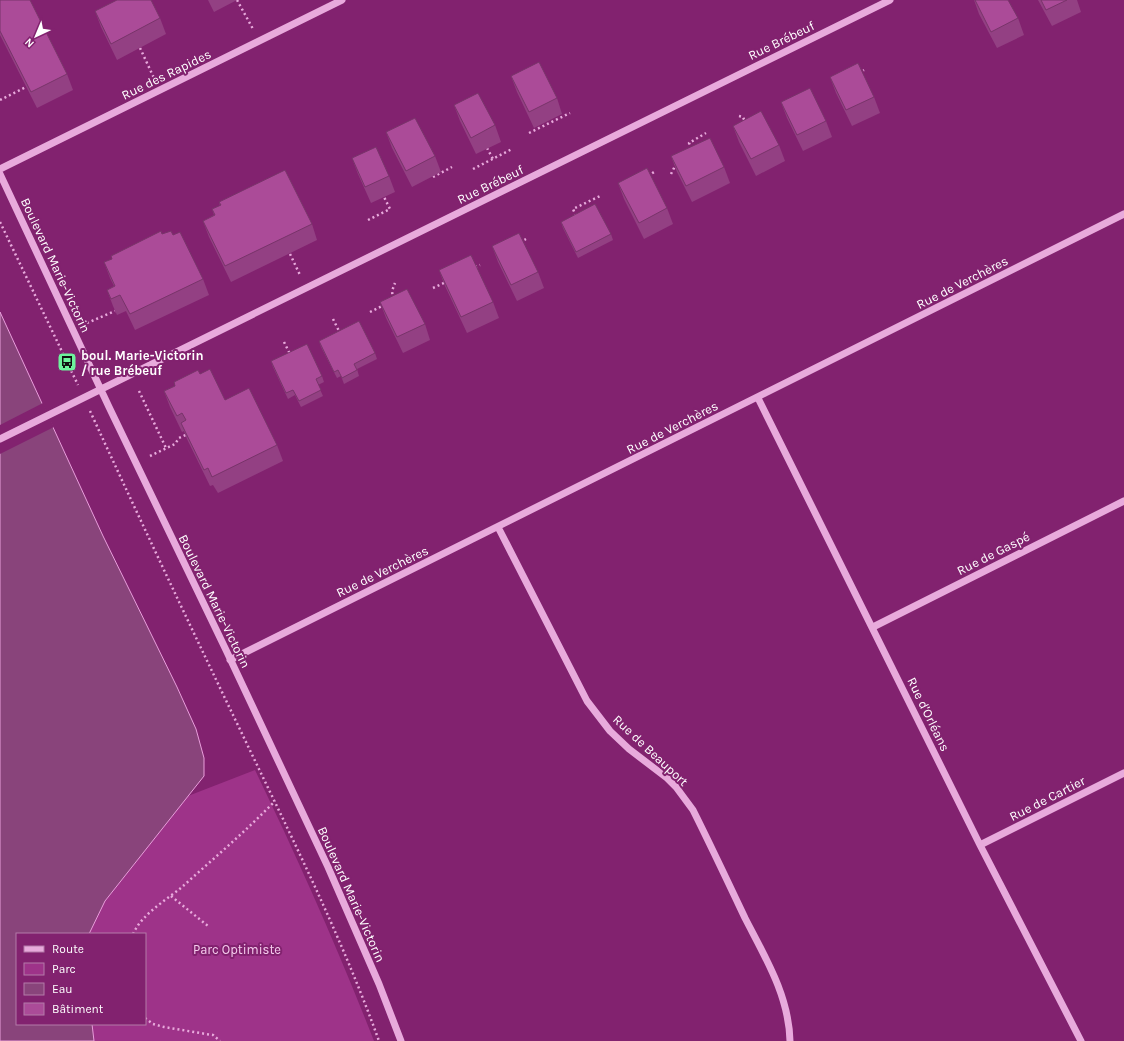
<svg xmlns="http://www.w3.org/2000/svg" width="1124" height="1041" font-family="Karla,sans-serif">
	<rect width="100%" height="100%" fill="#82226f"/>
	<path fill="#9e3389" d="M 255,770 C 298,859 338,949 374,1041 L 94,1041 L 92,1024 L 145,1024 L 145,934 L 89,934 L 105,901 L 188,796 Z"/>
	<path fill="#89447b" stroke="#e99edc" d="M 0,312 L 103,536 L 177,687 L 196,729 L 204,758 L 204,776 L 105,901 L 89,934 L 17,934 L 17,1024 L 92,1024 L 94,1041 L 0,1041 Z"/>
	<path fill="#82226f" d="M 43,403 L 54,427 L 0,454 L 0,425 Z"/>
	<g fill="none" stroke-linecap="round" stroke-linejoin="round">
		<path stroke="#e8aadc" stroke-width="2.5" stroke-dasharray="2 3" stroke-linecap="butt" d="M 237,0 L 253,29
			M 140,48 L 154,78
			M 859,73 L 864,70
			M 0,100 L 26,87
			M 739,116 L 743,117 L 745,122
			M 529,133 L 570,113
			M 487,148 L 493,159
			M 692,149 L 689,143 L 706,133
			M 473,169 L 512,149
			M 671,174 L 676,164
			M 648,176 L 654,172
			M 433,177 L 452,167
			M 576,216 L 573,209 L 600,196
			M 368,220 L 390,209 L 384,197
			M 0,222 L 78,385
			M 520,242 L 526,239
			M 290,254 L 300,275
			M 475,267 L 480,265
			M 433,288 L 446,282
			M 393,299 L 392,291 L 395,283
			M 370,312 L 384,305
			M 333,319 L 340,333
			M 87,323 L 115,311
			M 284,342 L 290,354
			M 139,391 L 166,448
			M 90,411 C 141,522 193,632 246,742 C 293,840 342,938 379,1041
			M 150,456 L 175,444 L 179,438 L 188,434
			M 171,896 L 208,926
			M 133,934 C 142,914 165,901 182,887 C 213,859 245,832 275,801
			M 145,1018 L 153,1024 L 164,1027 L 206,1034 L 213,1035 L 220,1041"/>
		<path stroke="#e8aadc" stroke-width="7" d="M 0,169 L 342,0
			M 0,174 L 109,407 L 226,650 L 328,867 L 379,984 L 401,1041
			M 758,398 L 980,845 L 1081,1041
			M 0,439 L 890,0
			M 498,527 L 587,701 L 610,731 L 629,749 L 667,778 L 676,787 L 693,810 C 711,846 728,882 745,918 C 765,957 789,996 790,1041
			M 873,627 L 1124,501
			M 230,660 L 1124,214
			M 980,845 L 1124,773"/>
	</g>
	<path fill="#934083" d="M 0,0 L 67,74 L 73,90 L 37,108 L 0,35 Z
		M 208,0 L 237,0 L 214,12 Z
		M 974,0 L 1018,18 L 1024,35 L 997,48 L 979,14 Z
		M 1038,0 L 1077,0 L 1081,12 L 1052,26 Z
		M 95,11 L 160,18 L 166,34 L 117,60 L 101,27 Z
		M 511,76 L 557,98 L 562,114 L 534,128 L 517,92 Z
		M 830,77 L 874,97 L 880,113 L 852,126 L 836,93 Z
		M 781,102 L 826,121 L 832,137 L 803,151 L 787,118 Z
		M 454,105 L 495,125 L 501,142 L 476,154 L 460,121 Z
		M 733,126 L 779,145 L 785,161 L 756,176 L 739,142 Z
		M 386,132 L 435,156 L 441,172 L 412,187 L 392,148 Z
		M 671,156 L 724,167 L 730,183 L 692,202 L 677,172 Z
		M 352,158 L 389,176 L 395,192 L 371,203 L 358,174 Z
		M 618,183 L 667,208 L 673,224 L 644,239 L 624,199 Z
		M 219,202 L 312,224 L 317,240 L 231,282 L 209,237 L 203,221 L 214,215 L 212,209 L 220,206 Z
		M 561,222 L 611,234 L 613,240 L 578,258 L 563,228 Z
		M 162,234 L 173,235 L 203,279 L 209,295 L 135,330 L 126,311 L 117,315 L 113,306 L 107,290 L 114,286 L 110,278 L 104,262 L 112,259 L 111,256 Z
		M 492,246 L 538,272 L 544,288 L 517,301 L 498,262 Z
		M 439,270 L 493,302 L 499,318 L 467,333 L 445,286 Z
		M 380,302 L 425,324 L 430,340 L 403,353 L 386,318 Z
		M 319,341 L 375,353 L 377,359 L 357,369 L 359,376 L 344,384 L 341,376 L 337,378 L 321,347 Z
		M 271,361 L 322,376 L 324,382 L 318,385 L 323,396 L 301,407 L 295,395 L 288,399 L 273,367 Z
		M 200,374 L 225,400 L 277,445 L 283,461 L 218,493 L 213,485 L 210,486 L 187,439 L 184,431 L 182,432 L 170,407 L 164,391 Z"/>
	<path fill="#ab4b98" stroke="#78346a" d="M 0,0 L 30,0 L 67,74 L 31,92 L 0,31 Z
		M 117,0 L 151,0 L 160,18 L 111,44 L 95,11 Z
		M 975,0 L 1008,0 L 1018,18 L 991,32 Z
		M 1041,0 L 1067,0 L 1046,10 Z
		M 539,62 L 557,98 L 529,112 L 511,76 Z
		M 858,63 L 874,97 L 846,110 L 830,77 Z
		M 810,88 L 826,121 L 797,135 L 781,102 Z
		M 478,93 L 495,125 L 471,138 L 454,105 Z
		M 761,111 L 779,145 L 751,159 L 733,126 Z
		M 415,118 L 435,156 L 406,171 L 386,132 Z
		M 710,138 L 724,167 L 686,186 L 671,156 Z
		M 376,147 L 389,176 L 365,187 L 352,158 Z
		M 647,168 L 667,208 L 639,223 L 618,183 Z
		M 285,170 L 312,224 L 225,266 L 203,221 L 215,215 L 212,209 L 221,205 L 219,202 Z
		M 595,204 L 611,234 L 576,252 L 561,222 Z
		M 161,231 L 162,234 L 171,231 L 173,235 L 180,232 L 203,279 L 130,314 L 120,295 L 111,299 L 107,290 L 115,286 L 104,262 L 112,259 L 111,256 Z
		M 519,233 L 538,272 L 511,285 L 492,246 Z
		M 471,255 L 493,302 L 461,317 L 439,270 Z
		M 407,289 L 425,324 L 397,337 L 380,302 Z
		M 359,321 L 375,353 L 354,364 L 357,370 L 342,378 L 338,370 L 334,372 L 319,341 Z
		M 307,344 L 322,376 L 316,379 L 321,390 L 299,401 L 293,390 L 286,393 L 271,361 Z
		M 210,369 L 225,400 L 249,388 L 277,445 L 212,477 L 208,468 L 204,470 L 181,423 L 186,420 L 182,413 L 177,416 L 164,391 L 175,386 L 174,382 L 198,370 L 200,374 Z"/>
	<defs>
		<g id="bus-square" transform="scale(1)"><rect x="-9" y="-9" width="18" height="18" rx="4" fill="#6df39c" stroke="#82226f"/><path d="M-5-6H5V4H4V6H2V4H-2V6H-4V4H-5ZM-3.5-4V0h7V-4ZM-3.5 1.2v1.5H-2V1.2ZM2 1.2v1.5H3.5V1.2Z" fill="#111"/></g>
	</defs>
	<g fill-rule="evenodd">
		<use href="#bus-square" x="67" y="362"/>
	</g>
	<g text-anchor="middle" stroke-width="4" stroke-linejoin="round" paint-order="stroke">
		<g font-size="13" fill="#fff" stroke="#82226f">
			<text transform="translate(781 40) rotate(-26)" y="5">Rue Brébeuf</text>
			<text transform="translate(166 74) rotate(-26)" y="5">Rue des Rapides</text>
			<text transform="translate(490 184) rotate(-26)" y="5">Rue Brébeuf</text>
			<text transform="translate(56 265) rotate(65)" y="5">Boulevard Marie-Victorin</text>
			<text transform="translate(962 282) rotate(-27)" y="5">Rue de Verchères</text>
			<text transform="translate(672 427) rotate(-27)" y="5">Rue de Verchères</text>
			<text transform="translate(993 553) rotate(-27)" y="5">Rue de Gaspé</text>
			<text transform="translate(382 571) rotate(-26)" y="5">Rue de Verchères</text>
			<text transform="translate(215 601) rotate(64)" y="5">Boulevard Marie-Victorin</text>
			<text transform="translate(929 714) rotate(64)" y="5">Rue d'Orléans</text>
			<text transform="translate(651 750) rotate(43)" y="5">Rue de Beauport</text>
			<text transform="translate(1047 798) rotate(-27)" y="5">Rue de Cartier</text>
			<text transform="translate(352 894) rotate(66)" y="5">Boulevard Marie-Victorin</text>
		</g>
		<g font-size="13" font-weight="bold" fill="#fff" stroke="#82226f" text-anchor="start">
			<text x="81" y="360">boul. Marie-Victorin<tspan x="81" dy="15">/ rue Brébeuf</tspan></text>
		</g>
		<g font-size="13" fill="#f6ceee" stroke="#82226f">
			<text x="237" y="954">Parc Optimiste</text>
		</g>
	</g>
	<rect x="16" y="933" width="130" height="92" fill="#82226f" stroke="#b47aa9"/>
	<rect x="24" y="946" width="20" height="6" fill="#e8aadc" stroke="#b47aa9"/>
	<text x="52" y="953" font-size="12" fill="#ffffff">Route</text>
	<rect x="24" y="963" width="20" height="12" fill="#9e3389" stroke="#b47aa9"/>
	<text x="52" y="973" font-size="12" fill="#ffffff">Parc</text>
	<rect x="24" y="983" width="20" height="12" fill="#89447b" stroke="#b47aa9"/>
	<text x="52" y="993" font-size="12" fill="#ffffff">Eau</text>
	<rect x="24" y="1003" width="20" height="12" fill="#ab4b98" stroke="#b47aa9"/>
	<text x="52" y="1013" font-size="12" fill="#ffffff">Bâtiment</text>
	<g transform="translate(36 36) rotate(224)" stroke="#82226f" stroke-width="3" paint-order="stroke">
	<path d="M0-3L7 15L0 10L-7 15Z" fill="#ffffff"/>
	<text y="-6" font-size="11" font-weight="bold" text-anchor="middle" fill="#ffffff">N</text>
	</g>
</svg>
